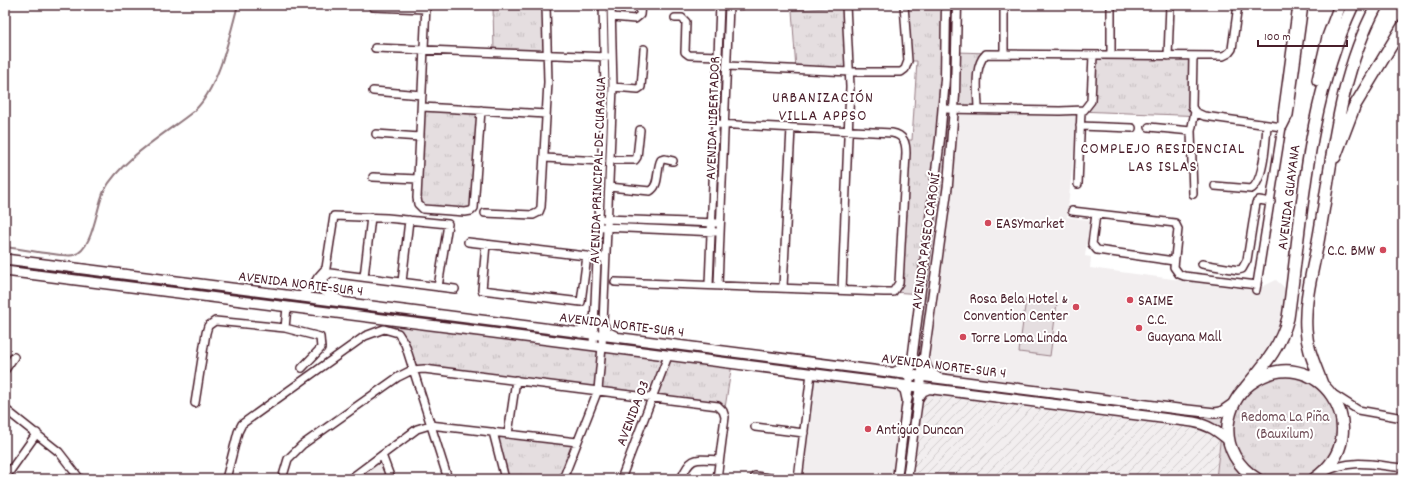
<svg xmlns="http://www.w3.org/2000/svg" width="1408" height="484" font-family="Dekko,sans-serif">
	<defs>
		<pattern id="industrial-furrows" width="10" height="10" patternUnits="userSpaceOnUse"><rect width="10" height="10" fill="#f2eeef"/><path d="M-1 1l2-2M0 10L10 0M9 11l2-2" fill="none" stroke="#d1cccd"/></pattern>
		<pattern id="grass-tufts" width="24" height="20" patternUnits="userSpaceOnUse"><rect width="24" height="20" fill="#e5dee0"/><path d="M3 7l-1-3M5 7V3M7 7l1-3M15 17l-1-3M17 17v-4M19 17l1-3" fill="none" stroke="#c6bec0"/></pattern>
	</defs>
	<rect width="100%" height="100%" fill="#fff"/>
	<filter id="ink" filterUnits="userSpaceOnUse"><feTurbulence type="fractalNoise" baseFrequency=".025" numOctaves="2"/><feDisplacementMap in="SourceGraphic" scale="8" xChannelSelector="R" yChannelSelector="G"/><feConvolveMatrix kernelMatrix="1 2 1 2 8 2 1 2 1" color-interpolation-filters="sRGB"/></filter>
	<g filter="url(#ink)">
		<path fill="#f2eeef" d="M 954,109 L 1078,111 L 1067,217 L 1090,220 L 1085,256 L 1091,257 L 1090,268 L 1256,290 L 1276,280 L 1291,293 L 1285,330 L 1221,412 L 921,376 Z
			M 811,373 L 909,385 L 897,479 L 798,479 Z
			M 382,455 L 391,479 L 350,479 Z"/>
		<path fill="url(#industrial-furrows)" d="M 919,387 L 1193,422 L 1221,434 L 1216,479 L 907,479 Z"/>
		<path fill="url(#grass-tufts)" stroke="#987e86" fill-rule="evenodd" d="M 493,5 L 546,5 L 548,55 L 494,53 Z
			M 904,5 L 957,5 L 957,52 L 989,53 L 982,59 L 978,109 L 955,109 L 921,376 L 1215,413 L 1246,387 L 1289,371 L 1328,389 L 1343,435 L 1317,479 L 1216,479 L 1221,434 L 1216,429 L 920,387 L 907,479 L 897,479 L 909,386 L 732,364 L 724,414 L 721,408 L 412,370 L 405,344 L 395,331 L 393,320 L 602,347 L 603,336 L 911,374 L 921,294 L 893,292 L 895,291 L 904,140 L 912,140 L 917,61 L 908,61 ZM 911,374 L 920,376 L 919,387 L 909,385 Z
			M 846,7 L 850,72 L 796,70 L 792,10 Z
			M 1093,55 L 1193,56 L 1192,107 L 1204,116 L 1078,111 L 1088,106 Z
			M 422,107 L 481,110 L 473,210 L 428,210 L 418,204 Z
			M 493,432 L 577,442 L 563,479 L 505,479 Z"/>
		<path fill="#e5dee0" stroke="#987e86" d="M 1026,299 L 1057,303 L 1050,356 L 1019,352 Z"/>
		<g fill="none" stroke-linecap="round" stroke-linejoin="round">
			<path stroke="#91787e" stroke-width="2" d="M 5,247 C 17,248 66,258 74,255 C 93,250 96,208 104,191 C 121,159 165,134 194,111 C 219,88 229,37 238,5"/>
			<g stroke="#4a1f2b" stroke-width="10">
				<path id="minor" d="M 426,5 L 417,198 L 418,204 L 423,209 L 465,212 L 471,211 L 474,208 L 481,110
					M 1004,5 L 1004,53
					M 729,6 L 742,5
					M 373,7 L 426,9
					M 612,17 L 635,19 L 640,15 L 641,5
					M 675,18 L 682,18 L 686,22 L 685,52 L 689,55 L 719,56
					M 375,48 L 609,57
					M 1111,55 L 1111,5
					M 1168,56 L 1170,5
					M 1193,56 L 1192,107 L 1195,112 L 1204,116 L 1282,127
					M 728,66 L 850,72 L 901,72 L 905,69 L 908,61 L 904,5
					M 613,87 L 638,89 L 641,87 L 644,49
					M 373,91 L 422,95
					M 422,107 L 546,114
					M 943,109 L 1060,111 L 1084,110 L 1091,101 L 1093,55
					M 978,109 C 978,94 973,66 986,54 L 1223,56 L 1229,53 L 1232,49 L 1238,5
					M 1080,126 L 1132,128
					M 1149,127 L 1191,131
					M 1283,127 L 1289,115 L 1304,5
					M 376,134 L 420,137
					M 544,158 L 602,161
					M 611,160 L 635,160 L 637,157 L 640,130
					M 373,177 L 418,179
					M 1078,184 L 1081,111
					M 1215,186 L 1251,189 C 1264,182 1266,140 1267,125
					M 609,187 L 650,191 C 660,186 656,169 661,160 L 664,159 L 673,161
					M 1193,194 L 1191,131 L 1195,112
					M 1072,211 L 1175,223 L 1178,229 L 1174,267 L 1179,274 L 1184,276 L 1257,285
					M 485,213 L 533,215 L 539,212 L 541,207 L 548,82 L 546,5
					M 1096,214 L 1092,244 L 1097,250 L 1174,261
					M 605,219 L 717,223
					M 604,227 L 717,232
					M 468,242 L 603,258
					M 486,244 L 482,290 L 581,302 L 587,256
					M 1202,264 L 1238,270 L 1242,269 L 1247,260 L 1256,203 L 1259,200 L 1271,202
					M 364,277 L 371,217
					M 402,282 L 409,220
					M 615,282 L 884,292 L 893,292 L 899,283 L 906,153 C 906,143 904,135 892,133 L 717,124
					M 709,285 L 720,5
					M 718,285 L 729,5
					M 783,287 L 791,128
					M 842,290 L 850,87 L 846,5
					M 1256,290 L 1282,127 L 1282,115 L 1297,5
					M 298,297 L 311,289 L 318,277 L 326,268 L 334,216 L 387,218 L 448,224 L 438,287
					M 341,300 L 323,291 L 324,278 L 330,273 L 455,289
					M 285,328 L 287,307
					M 593,346 L 605,90 L 603,5
					M 5,370 L 14,357
					M 1333,394 L 1358,410 L 1403,418
					M 195,403 L 206,333 L 208,326 L 215,321 L 285,328 L 320,337 L 321,348 L 302,368
					M 5,409 L 59,452 L 80,479
					M 755,427 L 804,433
					M 493,432 L 505,479
					M 508,434 L 516,380
					M 382,455 L 391,479
					M 1324,472 C 1354,458 1372,465 1403,468
					M 755,476 L 777,479
					M 5,478 L 37,433
					M 226,479 L 238,432 L 242,424 L 365,336 L 384,329 L 398,333 L 405,344 L 448,479
					M 282,479 L 288,459 L 302,445 L 398,377 L 412,370 L 424,369 L 718,406 L 723,411 L 725,417 L 717,479
					M 350,479 L 417,429 L 430,425 L 577,442
					M 563,479 L 598,390 L 602,347 L 613,87 L 611,5
					M 621,479 L 668,356
					M 681,479 C 691,455 696,459 719,460
					M 798,479 L 811,373"/>
			</g>
			<g stroke="#4a1f2b" stroke-width="11">
				<path id="tertiary" d="M 897,479 L 940,139 L 945,79 L 946,5
					M 907,479 L 948,184 L 955,95 L 957,5"/>
			</g>
			<g stroke="#4a1f2b" stroke-width="12">
				<path id="secondary" d="M 5,259 L 1178,409 L 1215,413 L 1221,412 L 1234,403
					M 5,271 L 1193,422 C 1209,425 1217,431 1229,441
					M 603,325 L 607,332 L 615,336
					M 580,333 L 595,318
					M 923,359 L 928,371 L 938,378
					M 895,372 L 905,367 L 913,357
					M 898,384 L 905,390 L 907,399
					M 918,398 L 923,391 L 930,388"/>
			</g>
			<g stroke="#4a1f2b" stroke-width="14">
				<path id="primary" d="M 1318,80 L 1328,37 L 1340,5
					M 1335,157 L 1354,107 L 1403,26
					M 1322,384 C 1315,365 1307,349 1306,329 C 1304,298 1314,266 1319,236 C 1333,157 1338,77 1377,5
					M 1246,387 C 1265,364 1280,348 1288,318 C 1303,211 1306,105 1353,5
					M 1257,479 C 1238,467 1226,448 1228,425 C 1230,409 1237,394 1250,384 C 1315,336 1382,432 1314,479"/>
			</g>
			<use href="#minor" stroke="#fff" stroke-width="7"/>
			<use href="#tertiary" stroke="#fff" stroke-width="8"/>
			<use href="#secondary" stroke="#fff" stroke-width="9"/>
			<use href="#primary" stroke="#fff" stroke-width="11"/>
		</g>
	</g>
	<g fill="#d1495b" stroke="#fff" stroke-width="1.5">
		<circle cx="988" cy="223" r="4"/>
		<circle cx="1383" cy="250" r="4"/>
		<circle cx="1130" cy="300" r="4"/>
		<circle cx="1076" cy="307" r="4"/>
		<circle cx="1139" cy="328" r="4"/>
		<circle cx="963" cy="337" r="4"/>
		<circle cx="868" cy="429" r="4"/>
	</g>
	<g text-anchor="middle" stroke-width="4" stroke-linejoin="round" paint-order="stroke">
		<g font-size="15" fill="#4a1f2b" stroke="#fff">
			<text transform="translate(712 118) rotate(-88)" y="5">AVENIDA LIBERTADOR</text>
			<text transform="translate(597 170) rotate(-88)" y="5">AVENIDA PRINCIPAL DE CURAGUA</text>
			<text transform="translate(1288 197) rotate(-83)" y="5">AVENIDA GUAYANA</text>
			<text transform="translate(925 241) rotate(-82)" y="5">AVENIDA PASEO CARONÍ</text>
			<text transform="translate(301 283) rotate(7)" y="5">AVENIDA NORTE-SUR 4</text>
			<text transform="translate(622 324) rotate(7)" y="5">AVENIDA NORTE-SUR 4</text>
			<text transform="translate(944 365) rotate(7)" y="5">AVENIDA NORTE-SUR 4</text>
			<text transform="translate(632 413) rotate(-69)" y="5">AVENIDA 03</text>
		</g>
		<g font-size="15" fill="#4a1f2b" stroke="#fff" text-anchor="start">
			<text x="996" y="228">EASYmarket</text>
			<text x="1375" y="255" text-anchor="end">C.C. BMW</text>
			<text x="1068" y="303" text-anchor="end">Rosa Bela Hotel &amp;<tspan x="1068" dy="17">Convention Center</tspan></text>
			<text x="1138" y="305">SAIME</text>
			<text x="1147" y="324">C.C.<tspan x="1147" dy="17">Guayana Mall</tspan></text>
			<text x="971" y="342">Torre Loma Linda</text>
			<text x="876" y="434">Antiguo Duncan</text>
		</g>
		<g font-size="15" fill="#714f58" stroke="#fff">
			<text x="1285" y="421">Redoma La Piña<tspan x="1285" dy="17">(Bauxilum)</tspan></text>
		</g>
		<g font-size="16" letter-spacing="1" fill="#4a1f2b" stroke="#fff">
			<text x="823" y="102">URBANIZACIÓN<tspan x="823" dy="18">VILLA APPSO</tspan></text>
			<text x="1163" y="153">COMPLEJO RESIDENCIAL<tspan x="1163" dy="18">LAS ISLAS</tspan></text>
		</g>
	</g>
	<rect width="1408" height="484" fill="none" stroke="#fff" stroke-width="20"/>
	<rect x="10" y="10" width="1388" height="464" fill="none" stroke="#4a1f2b" stroke-width="1.5" filter="url(#ink)"/>
	<path d="M1258 40v6h89v-6" fill="none" stroke="#4a1f2b" stroke-width="2"/>
	<text x="1264" y="40" font-size="12" fill="#4a1f2b" stroke="#ffffff" stroke-width="3" paint-order="stroke">100 m</text>
</svg>
